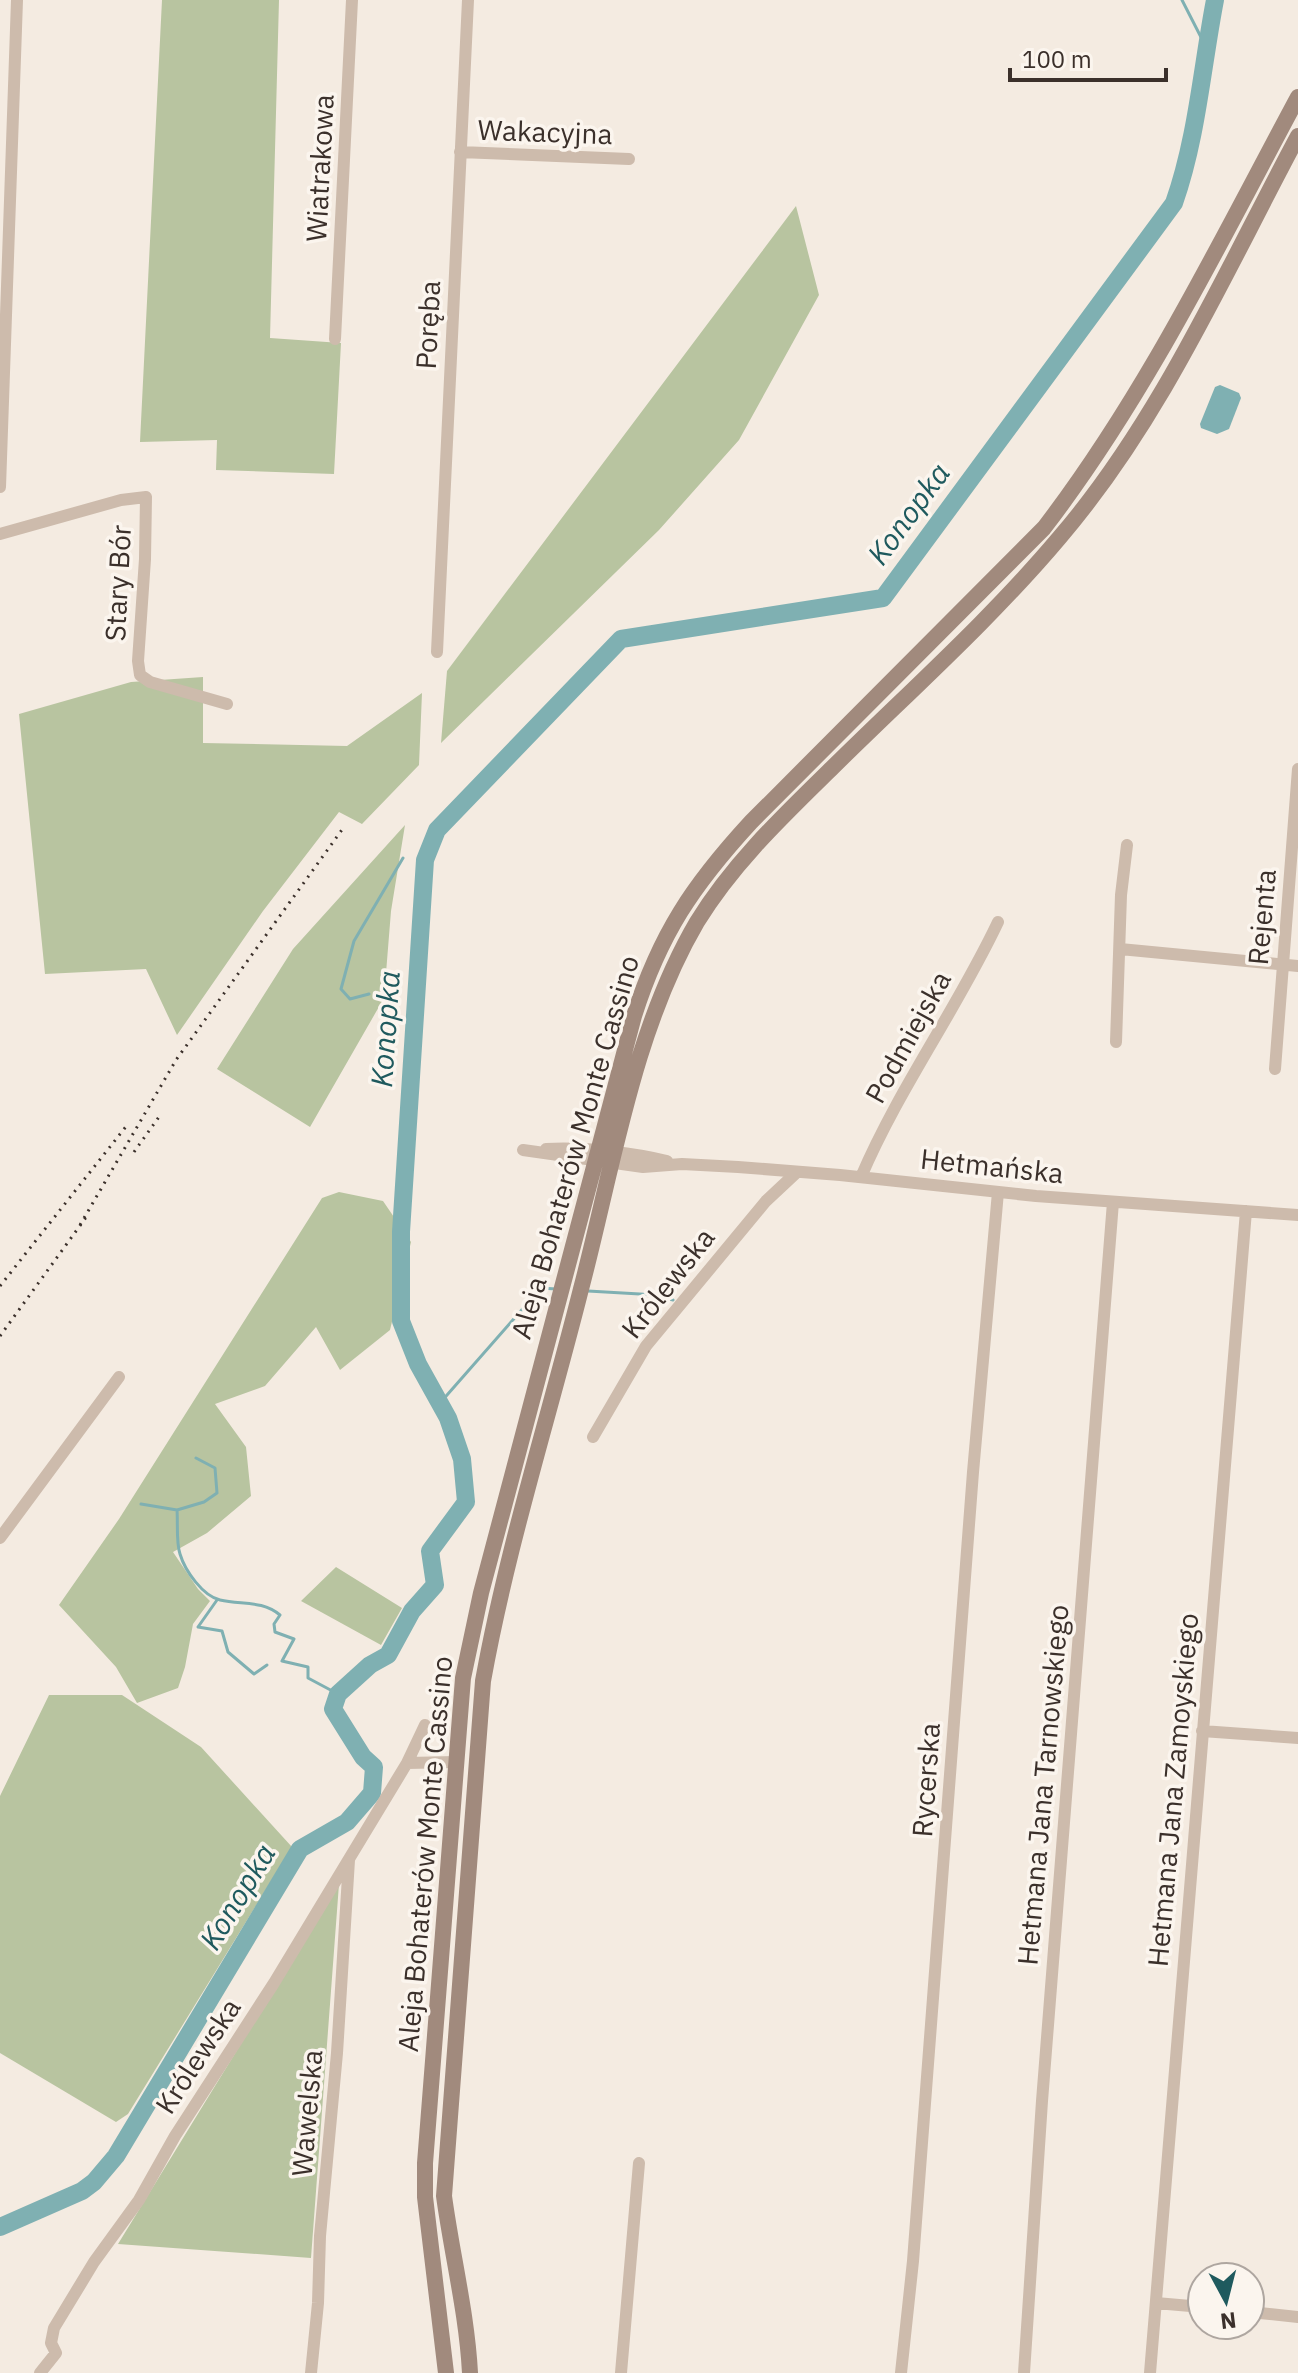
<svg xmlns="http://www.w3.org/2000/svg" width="1298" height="2373" font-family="'IBM Plex Sans',sans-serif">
	<rect width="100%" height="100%" fill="#f4ebe1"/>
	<path fill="#b8c4a0" d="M 162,0 L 279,0 L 270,338 L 341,343 L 334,474 L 216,470 L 217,440 L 140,442 Z
		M 796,206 L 819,295 L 739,440 L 659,530 L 441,743 L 447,671 Z
		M 203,677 L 203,743 L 347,746 L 422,693 L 419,765 L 362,824 L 339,812 L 263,911 L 177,1035 L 146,969 L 45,974 L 19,714 L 131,682 Z
		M 405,825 L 391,911 L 384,998 L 310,1127 L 217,1069 L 293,949 Z
		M 339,1192 L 383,1201 L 411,1242 L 390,1330 L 340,1370 L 316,1327 L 265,1386 L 215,1404 L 246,1447 L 251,1496 L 207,1533 L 173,1552 L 198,1589 L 210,1601 L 193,1624 L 185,1667 L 178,1688 L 137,1703 L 116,1667 L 59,1605 L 119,1519 L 322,1198 Z
		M 336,1567 L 402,1608 L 381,1645 L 301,1601 Z
		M 49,1695 L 122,1695 L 201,1747 L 292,1847 L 128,2114 L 116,2122 L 0,2053 L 0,1796 Z
		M 339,1884 L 311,2258 L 118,2244 Z"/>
	<path fill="#7fb0b2" d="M 1220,385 L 1239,393 L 1241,398 L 1229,429 L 1217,434 L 1201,428 L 1200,424 L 1215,387 Z"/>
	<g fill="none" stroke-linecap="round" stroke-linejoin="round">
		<path stroke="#7fb0b2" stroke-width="3" d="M 1182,0 L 1206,47
			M 369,994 L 350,999 L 341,989 L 354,941 L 403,858
			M 588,1291 L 657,1295 L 673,1300
			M 440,1403 L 541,1288 L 556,1289
			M 196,1458 L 215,1468 L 217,1493 L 204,1502 L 177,1510 C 178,1524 176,1542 180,1554 C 185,1571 203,1596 220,1600 C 242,1605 262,1600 280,1615 L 274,1624 L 275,1632 L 294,1639 L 282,1661 L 308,1667 L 308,1678 L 338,1694
			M 141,1504 L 177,1510
			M 217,1600 L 198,1627 L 222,1631 L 228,1652 L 254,1674 L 267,1665"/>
		<path stroke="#7fb0b2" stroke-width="18" d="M 0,2227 L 82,2191 L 94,2182 L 116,2156 L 300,1849 L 347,1822 L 372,1793 L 374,1767 L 363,1757 L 333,1709 L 338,1694 L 370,1665 L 388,1655 L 412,1611 L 435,1585 L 430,1551 L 466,1502 L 462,1459 L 448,1418 L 418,1364 L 401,1321 L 401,1232 L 425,860 L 437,830 L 621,639 L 883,598 L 1174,203 C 1197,138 1202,67 1215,0"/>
		<path stroke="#cdbbac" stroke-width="12" d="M 460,152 L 629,159
			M 335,339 L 352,0
			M 0,487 L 17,0
			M 0,534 L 121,500 L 146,497 L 145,559 L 138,661 L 140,675 L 150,682 L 227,704
			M 437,652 L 468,0
			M 1120,949 L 1298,966
			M 1116,1042 L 1121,895 L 1127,845
			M 1275,1069 L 1298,769
			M 546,1149 C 587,1147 627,1152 667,1161
			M 523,1150 L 643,1167 L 682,1164 L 738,1167 L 840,1175 L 1036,1196 L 1298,1215
			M 861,1177 C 899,1088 957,1009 998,922
			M 593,1437 L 646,1346 L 766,1201 L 797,1172
			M 0,1538 L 119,1377
			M 1202,1731 L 1298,1738
			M 407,1763 L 456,1762
			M 1156,2303 L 1202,2307
			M 1250,2312 L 1298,2317
			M 40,2373 L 56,2353 L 51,2343 L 54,2328 L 94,2262 L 139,2200 L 175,2136 L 274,1983 L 407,1763 L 425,1725
			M 311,2373 L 318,2303 L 320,2236 L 337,2053 L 349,1860
			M 621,2373 L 639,2163
			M 901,2373 L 913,2261 L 973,1472 L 998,1192
			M 1024,2373 L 1042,2101 L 1113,1202
			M 1150,2373 L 1246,1211"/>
		<path stroke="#a18a7d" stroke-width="16" d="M 446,2373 L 425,2197 L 425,2163 L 463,1678 L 481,1593 L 634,1016 C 660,934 693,885 751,822 L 1044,528 C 1146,395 1219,244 1298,97
			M 470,2373 C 467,2314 452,2255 444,2196 L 483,1681 C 507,1548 548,1420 581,1289 C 613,1168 633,1031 697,922 C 733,863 784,815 833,767 C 909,692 991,619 1060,537 C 1161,419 1225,272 1298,136"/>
		<path stroke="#3b302b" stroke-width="3" stroke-dasharray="2 6" stroke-linecap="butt" d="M 134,1152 L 161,1114
			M 80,1225 L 176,1060 L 344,827
			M 0,1286 L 128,1124
			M 0,1336 L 87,1216"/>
	</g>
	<g text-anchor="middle" stroke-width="7" stroke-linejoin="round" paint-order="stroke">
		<g font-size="28" fill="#3b302b" stroke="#fbf5ee">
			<text transform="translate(545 132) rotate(2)" y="10">Wakacyjna</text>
			<text transform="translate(320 168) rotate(-87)" y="10">Wiatrakowa</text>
			<text transform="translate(428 325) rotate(-87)" y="10">Poręba</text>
			<text transform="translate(118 583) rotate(-87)" y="10">Stary Bór</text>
			<text transform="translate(1262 917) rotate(-85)" y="10">Rejenta</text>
			<text transform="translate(908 1037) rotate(-61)" y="10">Podmiejska</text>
			<text transform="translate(575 1147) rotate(-74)" y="10">Aleja Bohaterów Monte Cassino</text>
			<text transform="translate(992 1166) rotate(6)" y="10">Hetmańska</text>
			<text transform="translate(668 1283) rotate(-52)" y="10">Królewska</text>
			<text transform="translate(926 1780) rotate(-86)" y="10">Rycerska</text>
			<text transform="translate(1043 1785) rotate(-85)" y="10">Hetmana Jana Tarnowskiego</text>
			<text transform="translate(1173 1790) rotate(-85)" y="10">Hetmana Jana Zamoyskiego</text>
			<text transform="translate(425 1854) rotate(-85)" y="10">Aleja Bohaterów Monte Cassino</text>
			<text transform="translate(198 2056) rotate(-57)" y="10">Królewska</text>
			<text transform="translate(307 2113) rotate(-85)" y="10">Wawelska</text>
		</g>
		<g font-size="30" font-style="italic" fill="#1f5a5e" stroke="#fbf5ee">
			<text transform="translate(909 514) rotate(-54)" y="10">Konopka</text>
			<text transform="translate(386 1029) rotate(-86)" y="10">Konopka</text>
			<text transform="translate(238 1897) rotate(-59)" y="10">Konopka</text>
		</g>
	</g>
	<g transform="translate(1226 2301) rotate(173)"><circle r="38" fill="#fbf5ee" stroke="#aea6a0" stroke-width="2"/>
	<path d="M0-6L14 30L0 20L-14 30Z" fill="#1f5a5e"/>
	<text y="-12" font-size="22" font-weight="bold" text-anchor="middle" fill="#3b302b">N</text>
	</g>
	<path d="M1010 68v12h156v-12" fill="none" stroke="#3b302b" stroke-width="4"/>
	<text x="1022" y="68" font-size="24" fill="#3b302b" stroke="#fbf5ee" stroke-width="6" paint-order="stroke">100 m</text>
</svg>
